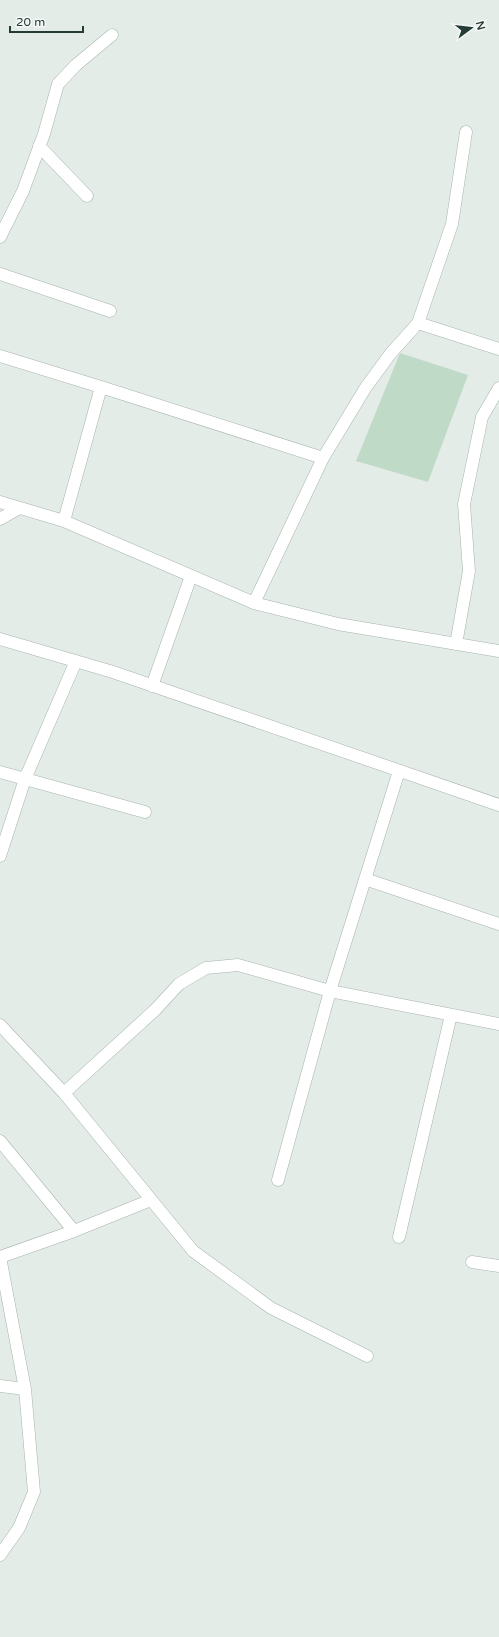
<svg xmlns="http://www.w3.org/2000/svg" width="499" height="1637" font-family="'Varela Round',sans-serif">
	<rect width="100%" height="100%" fill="#e4ece8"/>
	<path fill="#bfdac7" d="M 400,353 L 468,375 L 428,482 L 356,461 Z"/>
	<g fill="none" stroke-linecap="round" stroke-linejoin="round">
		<g stroke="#a7b3af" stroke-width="13">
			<path id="minor" d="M 39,146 L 87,196
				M 0,237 L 23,191 L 44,134 L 58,84 L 76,65 L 112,35
				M 0,274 L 110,311
				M 418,323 L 499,349
				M 0,356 L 101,387 L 323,458
				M 0,502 L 64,521 L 254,603 L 338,624 L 499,651
				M 0,519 L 19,508
				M 64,521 L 101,387
				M 254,603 L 323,458 L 366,387 L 391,353 L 418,323 L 452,224 L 466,132
				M 0,639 L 113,672 L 499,805
				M 456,644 L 469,571 L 464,504 L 482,417 L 499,388
				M 152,686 L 191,576
				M 0,772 L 145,812
				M 0,856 L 25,779 L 76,661
				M 365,879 L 499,924
				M 0,1025 L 64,1093 L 193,1251 L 271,1308 L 367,1356
				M 64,1093 L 155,1010 L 179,984 L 206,968 L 238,965 L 330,991 L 499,1024
				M 0,1141 L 74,1231
				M 278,1180 L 330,991 L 399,771
				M 399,1237 L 451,1015
				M 0,1257 L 25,1389 L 34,1492 L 19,1528 L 0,1555
				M 0,1257 L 74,1231 L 151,1200
				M 472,1262 L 499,1266
				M 0,1386 L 25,1389"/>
		</g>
		<use href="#minor" stroke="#fff" stroke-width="12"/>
	</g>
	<g transform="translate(471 28) rotate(75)" stroke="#f4f8f6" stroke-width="3" paint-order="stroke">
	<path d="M0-3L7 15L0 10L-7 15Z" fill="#253b36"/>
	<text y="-6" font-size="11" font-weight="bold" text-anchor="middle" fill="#253b36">N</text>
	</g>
	<path d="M10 26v6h73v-6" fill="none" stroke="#253b36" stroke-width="2"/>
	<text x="16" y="26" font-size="12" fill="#253b36" stroke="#f4f8f6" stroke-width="3" paint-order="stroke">20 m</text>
</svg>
